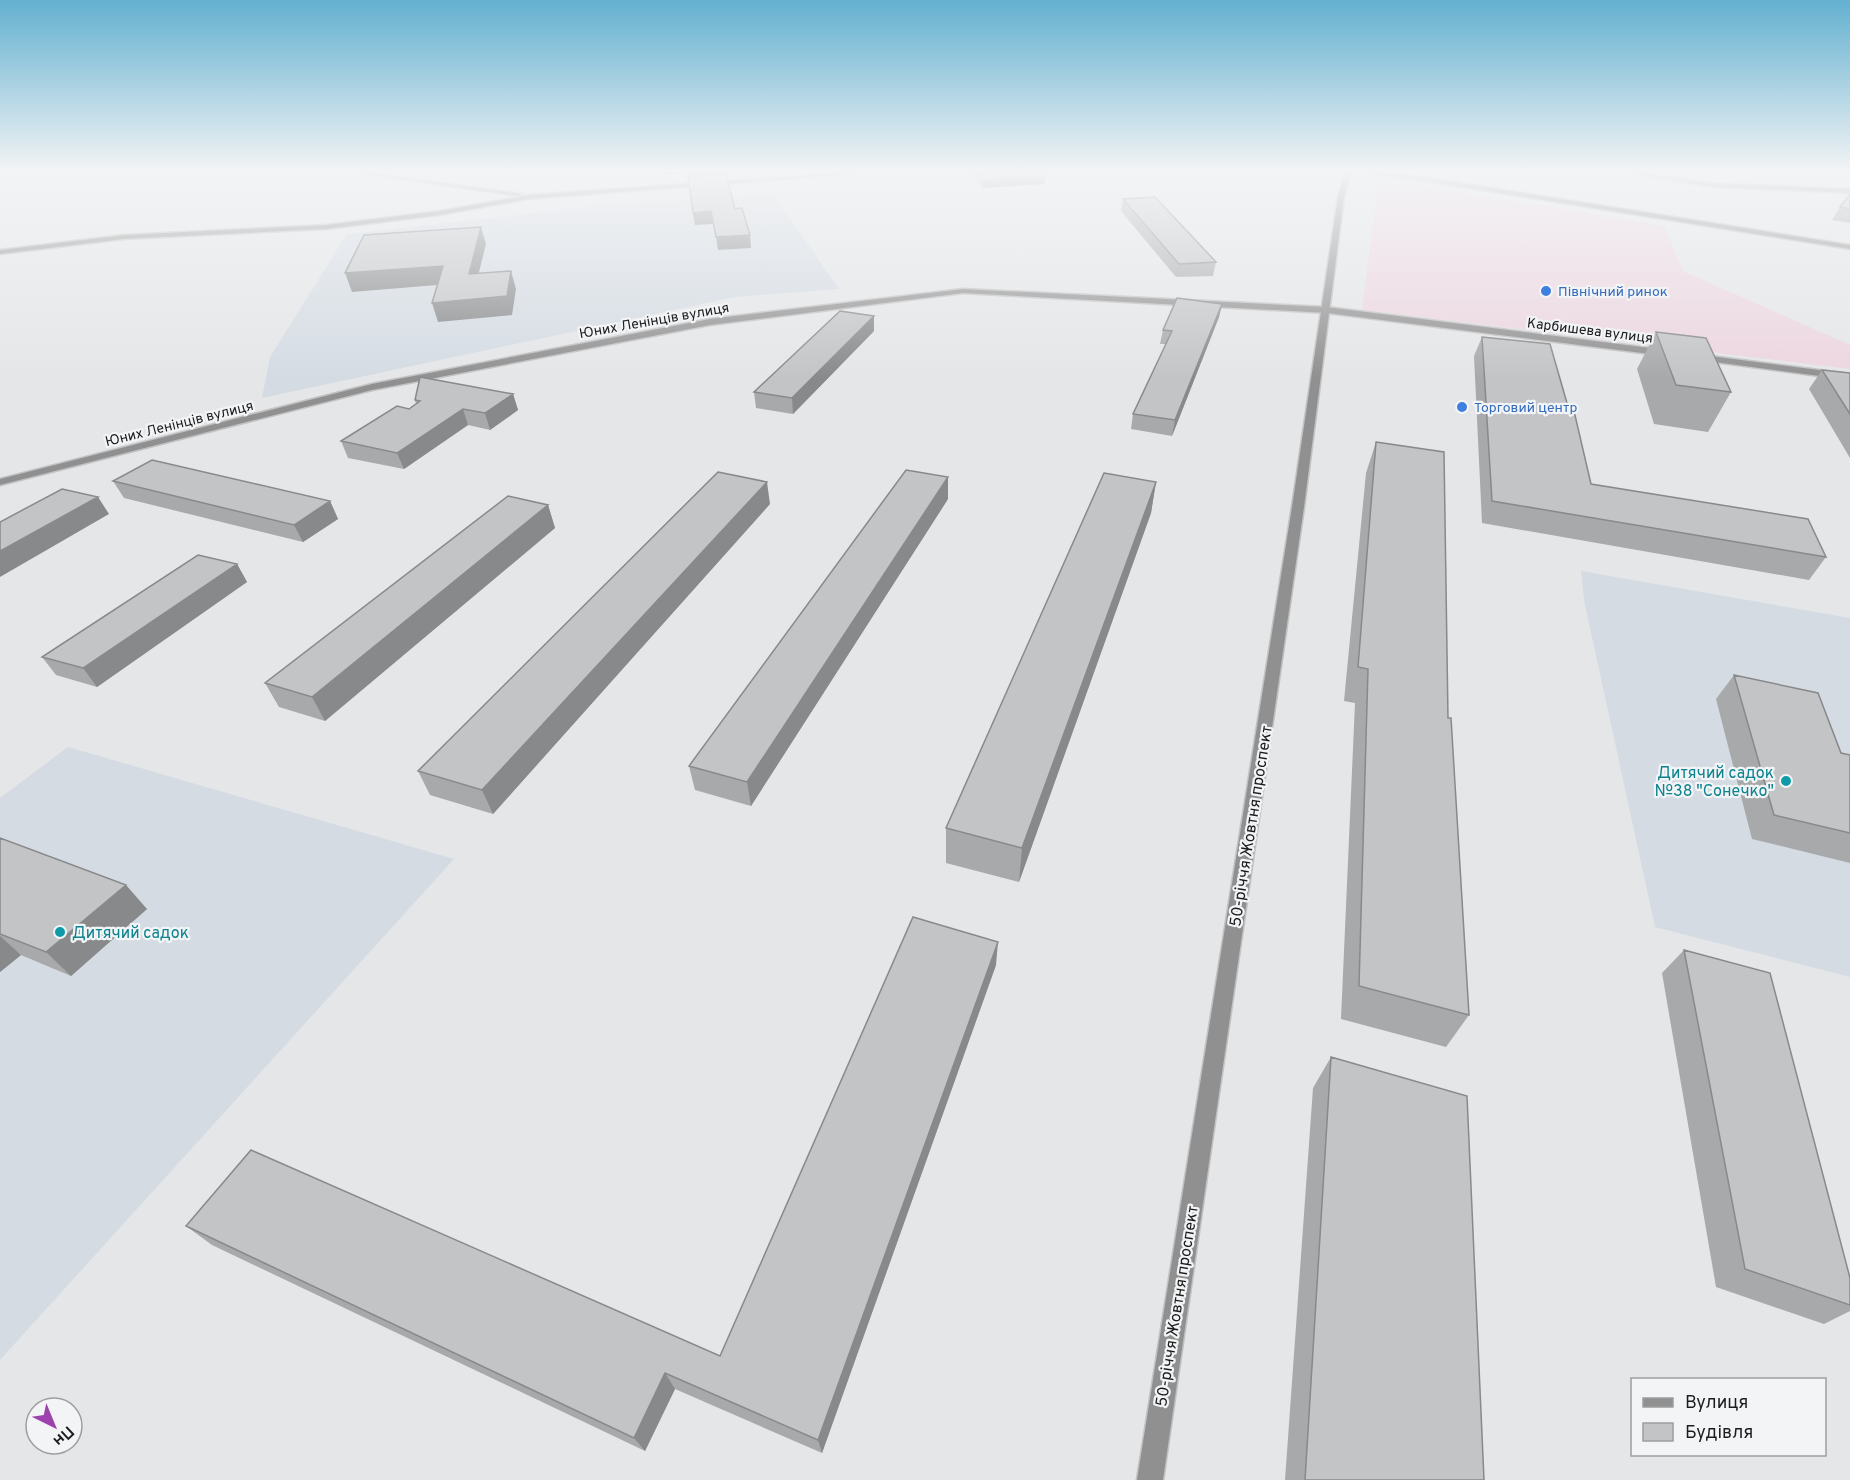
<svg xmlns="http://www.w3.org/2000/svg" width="1850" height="1480" font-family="Overpass,sans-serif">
	<rect width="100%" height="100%" fill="#e5e6e8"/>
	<path fill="#edd5e0" d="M 1404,183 L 1664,226 L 1683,271 L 1850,345 L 1850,369 L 1362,310 L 1378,186 Z"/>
	<path fill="#d4dbe3" d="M 773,194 L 839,289 L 735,297 L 262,398 L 270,357 L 347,234 L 607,205 Z
		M 1581,571 L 1850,618 L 1850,977 L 1655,927 L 1584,600 Z
		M 68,747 L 454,859 L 0,1360 L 0,798 Z"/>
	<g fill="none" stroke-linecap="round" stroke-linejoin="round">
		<g stroke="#c1c2c3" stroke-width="3">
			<path id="minor" d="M 349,172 L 364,172 L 522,194 L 519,196 Z
				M 853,172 L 877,172 L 528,199 L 440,215 L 326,229 L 124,239 L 0,254 L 0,250 L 124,235 L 326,225 L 440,211 L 528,195 Z
				M 1624,172 L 1637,172 L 1712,183 L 1850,189 L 1850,193 L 1712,187 Z
				M 963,289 L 1327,307 L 1666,350 L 1671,353 L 1666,356 L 1327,313 L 963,293 L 710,325 L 372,390 L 0,485 L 0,479 L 372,384 L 710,319 Z
				M 1695,354 L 1850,374 L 1850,380 L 1692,359 L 1690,357 Z"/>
		</g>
		<g stroke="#c1c2c3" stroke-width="3">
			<path id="tertiary" d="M 1345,172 L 1351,172 L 1344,197 L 1304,507 L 1163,1480 L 1137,1480 L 1292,507 L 1338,197 Z
				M 1355,172 L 1418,176 L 1850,245 L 1850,249 L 1418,180 Z"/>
		</g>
		<use href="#minor" fill="#919091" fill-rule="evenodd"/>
		<use href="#tertiary" fill="#919091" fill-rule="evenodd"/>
	</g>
	<path fill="#a8a9aa" d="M 969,172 L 1040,172 L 1045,176 L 1044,184 L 983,188 Z
		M 1850,194 L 1850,223 L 1832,220 L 1840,207 Z
		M 1123,199 L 1216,262 L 1213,276 L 1176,277 L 1121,211 Z
		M 1222,304 L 1219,317 L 1172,436 L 1131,429 L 1133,414 L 1166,344 L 1160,344 L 1163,330 Z
		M 874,331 L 793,414 L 756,408 L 754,392 Z
		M 1656,332 L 1731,392 L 1708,432 L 1654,424 L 1637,369 Z
		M 1482,337 L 1569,410 L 1591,484 L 1826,557 L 1809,580 L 1482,523 L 1474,356 Z
		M 1822,370 L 1850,373 L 1850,458 L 1809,389 Z
		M 513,394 L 518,410 L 490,430 L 468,425 L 404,469 L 348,458 L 341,441 L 409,409 L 416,404 L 415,400 Z
		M 1376,442 L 1448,718 L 1469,1015 L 1446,1047 L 1341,1019 L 1355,703 L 1344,701 L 1366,473 Z
		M 113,481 L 330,501 L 338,519 L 303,542 L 124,498 Z
		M 1156,482 L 1151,513 L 1019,882 L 946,863 L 946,828 Z
		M 948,499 L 751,806 L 695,790 L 689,766 Z
		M 770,504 L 493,814 L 430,795 L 418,771 Z
		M 548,505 L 555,528 L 325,721 L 279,707 L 265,683 Z
		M 237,564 L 247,582 L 97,687 L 56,675 L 42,657 Z
		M 1734,675 L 1841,753 L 1850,755 L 1850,863 L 1752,839 L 1716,699 Z
		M 0,838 L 147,909 L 71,976 L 21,955 L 0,972 Z
		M 1684,950 L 1850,1278 L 1850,1311 L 1824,1324 L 1716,1287 L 1662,973 Z
		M 996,965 L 822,1453 L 675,1389 L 645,1451 L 212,1245 L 186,1226 L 720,1356 Z
		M 1331,1057 L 1484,1480 L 1285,1480 L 1313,1088 Z"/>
	<path fill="#88898b" d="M 664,172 L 687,172 L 687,173 L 665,175 Z
		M 687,172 L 725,172 L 726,179 L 688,181 Z
		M 1045,176 L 1044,184 L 983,188 L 984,180 Z
		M 711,211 L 713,224 L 695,225 L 693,213 Z
		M 481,227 L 486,244 L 474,292 L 469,274 Z
		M 750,235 L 751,248 L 718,250 L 716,237 Z
		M 443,266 L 449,284 L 352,292 L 345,273 Z
		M 511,271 L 516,289 L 512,315 L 438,322 L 432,303 Z
		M 1222,304 L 1219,317 L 1172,436 L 1175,420 Z
		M 874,316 L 874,331 L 793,414 L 792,398 Z
		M 513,394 L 518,410 L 490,430 L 485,413 Z
		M 463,409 L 468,425 L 404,469 L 397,453 Z
		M 948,477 L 948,499 L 751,806 L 747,782 Z
		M 767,482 L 770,504 L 493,814 L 482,790 Z
		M 1156,482 L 1151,513 L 1019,882 L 1022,848 Z
		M 98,497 L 109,514 L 0,577 L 0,551 Z
		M 330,501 L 338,519 L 303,542 L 294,525 Z
		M 548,505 L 555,528 L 325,721 L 312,697 Z
		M 237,564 L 247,582 L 97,687 L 83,668 Z
		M 126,885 L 147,909 L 71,976 L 46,952 Z
		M 0,936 L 21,955 L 0,972 Z
		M 998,942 L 996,965 L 822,1453 L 818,1440 Z
		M 665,1373 L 675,1389 L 645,1451 L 634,1438 Z"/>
	<path fill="#c3c4c6" stroke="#88898b" stroke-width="1.5" d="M 976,172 L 1040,172 L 1045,176 L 984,180 Z
		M 726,174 L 735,209 L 742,208 L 750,235 L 716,237 L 711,211 L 693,213 L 688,177 Z
		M 1850,194 L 1850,209 L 1840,207 Z
		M 1155,197 L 1216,262 L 1179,264 L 1123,199 Z
		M 481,227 L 469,274 L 511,271 L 507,296 L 432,303 L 443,266 L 345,273 L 364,235 Z
		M 1177,298 L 1222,304 L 1175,420 L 1133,414 L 1172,331 L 1163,330 Z
		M 840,311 L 874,316 L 792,398 L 754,392 Z
		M 1656,332 L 1706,338 L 1731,392 L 1676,385 Z
		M 1482,337 L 1550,344 L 1569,410 L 1574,411 L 1591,484 L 1808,519 L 1826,557 L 1492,501 Z
		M 1822,370 L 1850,373 L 1850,414 Z
		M 420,377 L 513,394 L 485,413 L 463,409 L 397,453 L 341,441 L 397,406 L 409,409 L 420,401 L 415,400 Z
		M 1376,442 L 1444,452 L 1448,718 L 1451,718 L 1469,1015 L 1359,986 L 1368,669 L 1358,667 Z
		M 152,460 L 330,501 L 294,525 L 113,481 Z
		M 906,470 L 948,477 L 747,782 L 689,766 Z
		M 718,472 L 767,482 L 482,790 L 418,771 Z
		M 1104,473 L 1156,482 L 1022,848 L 946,828 Z
		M 62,489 L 98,497 L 0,551 L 0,522 Z
		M 508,496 L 548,505 L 312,697 L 265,683 Z
		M 198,555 L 237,564 L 83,668 L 42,657 Z
		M 1734,675 L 1818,693 L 1841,753 L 1850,755 L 1850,833 L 1774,815 Z
		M 0,838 L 126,885 L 46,952 L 0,934 Z
		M 913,917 L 998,942 L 818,1440 L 665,1373 L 634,1438 L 186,1226 L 251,1150 L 720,1356 Z
		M 1684,950 L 1770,973 L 1850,1278 L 1850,1305 L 1745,1269 Z
		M 1331,1057 L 1467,1096 L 1484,1480 L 1305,1480 Z"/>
	<linearGradient id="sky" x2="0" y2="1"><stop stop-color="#63b0d0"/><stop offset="0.45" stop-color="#f3f4f5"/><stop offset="1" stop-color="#f3f4f5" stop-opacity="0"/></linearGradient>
	<rect width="1850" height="379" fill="url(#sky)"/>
	<g fill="#3f7fe0" stroke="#f2f4f6" stroke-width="2">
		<circle cx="1546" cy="291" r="6"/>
		<circle cx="1462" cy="407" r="6"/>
	</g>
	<g fill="#0f9aa8" stroke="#f2f4f6" stroke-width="2">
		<circle cx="1786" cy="781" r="6"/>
		<circle cx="60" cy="932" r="6"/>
	</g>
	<g text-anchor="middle" stroke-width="4.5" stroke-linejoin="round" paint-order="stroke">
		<g font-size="14" fill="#366cbe" stroke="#f2f4f6" text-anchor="start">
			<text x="1558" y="296">Північний ринок</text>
			<text x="1474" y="412">Торговий центр</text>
		</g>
		<g font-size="14" fill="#1b1c1c" stroke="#f2f4f6">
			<text transform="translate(654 320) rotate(-10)" y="5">Юних Ленінців вулиця</text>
			<text transform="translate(1590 330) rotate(7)" y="5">Карбишева вулиця</text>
			<text transform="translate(179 423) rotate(-14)" y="5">Юних Ленінців вулиця</text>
		</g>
		<g font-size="16" fill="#0d838f" stroke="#f2f4f6" text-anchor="end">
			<text x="1774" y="778">Дитячий садок<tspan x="1774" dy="18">№38 "Сонечко"</tspan></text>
			<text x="72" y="938" text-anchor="start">Дитячий садок</text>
		</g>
		<g font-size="16" fill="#1b1c1c" stroke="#f2f4f6">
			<text transform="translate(1250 826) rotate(-81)" y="6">50-річчя Жовтня проспект</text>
			<text transform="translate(1176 1306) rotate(-81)" y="6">50-річчя Жовтня проспект</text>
		</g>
	</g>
	<rect x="1631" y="1378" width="195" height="78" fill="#f2f4f6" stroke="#9c9e9f" stroke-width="1.5"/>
	<rect x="1643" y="1398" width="30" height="9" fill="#919091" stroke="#9c9e9f" stroke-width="1.5"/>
	<text x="1685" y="1408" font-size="18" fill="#1b1c1c">Вулиця</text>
	<rect x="1643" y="1423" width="30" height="18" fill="#c3c4c6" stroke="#9c9e9f" stroke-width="1.5"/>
	<text x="1685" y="1438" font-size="18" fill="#1b1c1c">Будівля</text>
	<g transform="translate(54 1426) rotate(137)"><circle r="28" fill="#f2f4f6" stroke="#9c9e9f" stroke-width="1.5"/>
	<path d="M0-4.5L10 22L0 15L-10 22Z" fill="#9d42ac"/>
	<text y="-9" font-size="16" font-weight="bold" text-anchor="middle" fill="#1b1c1c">Пн</text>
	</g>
</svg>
